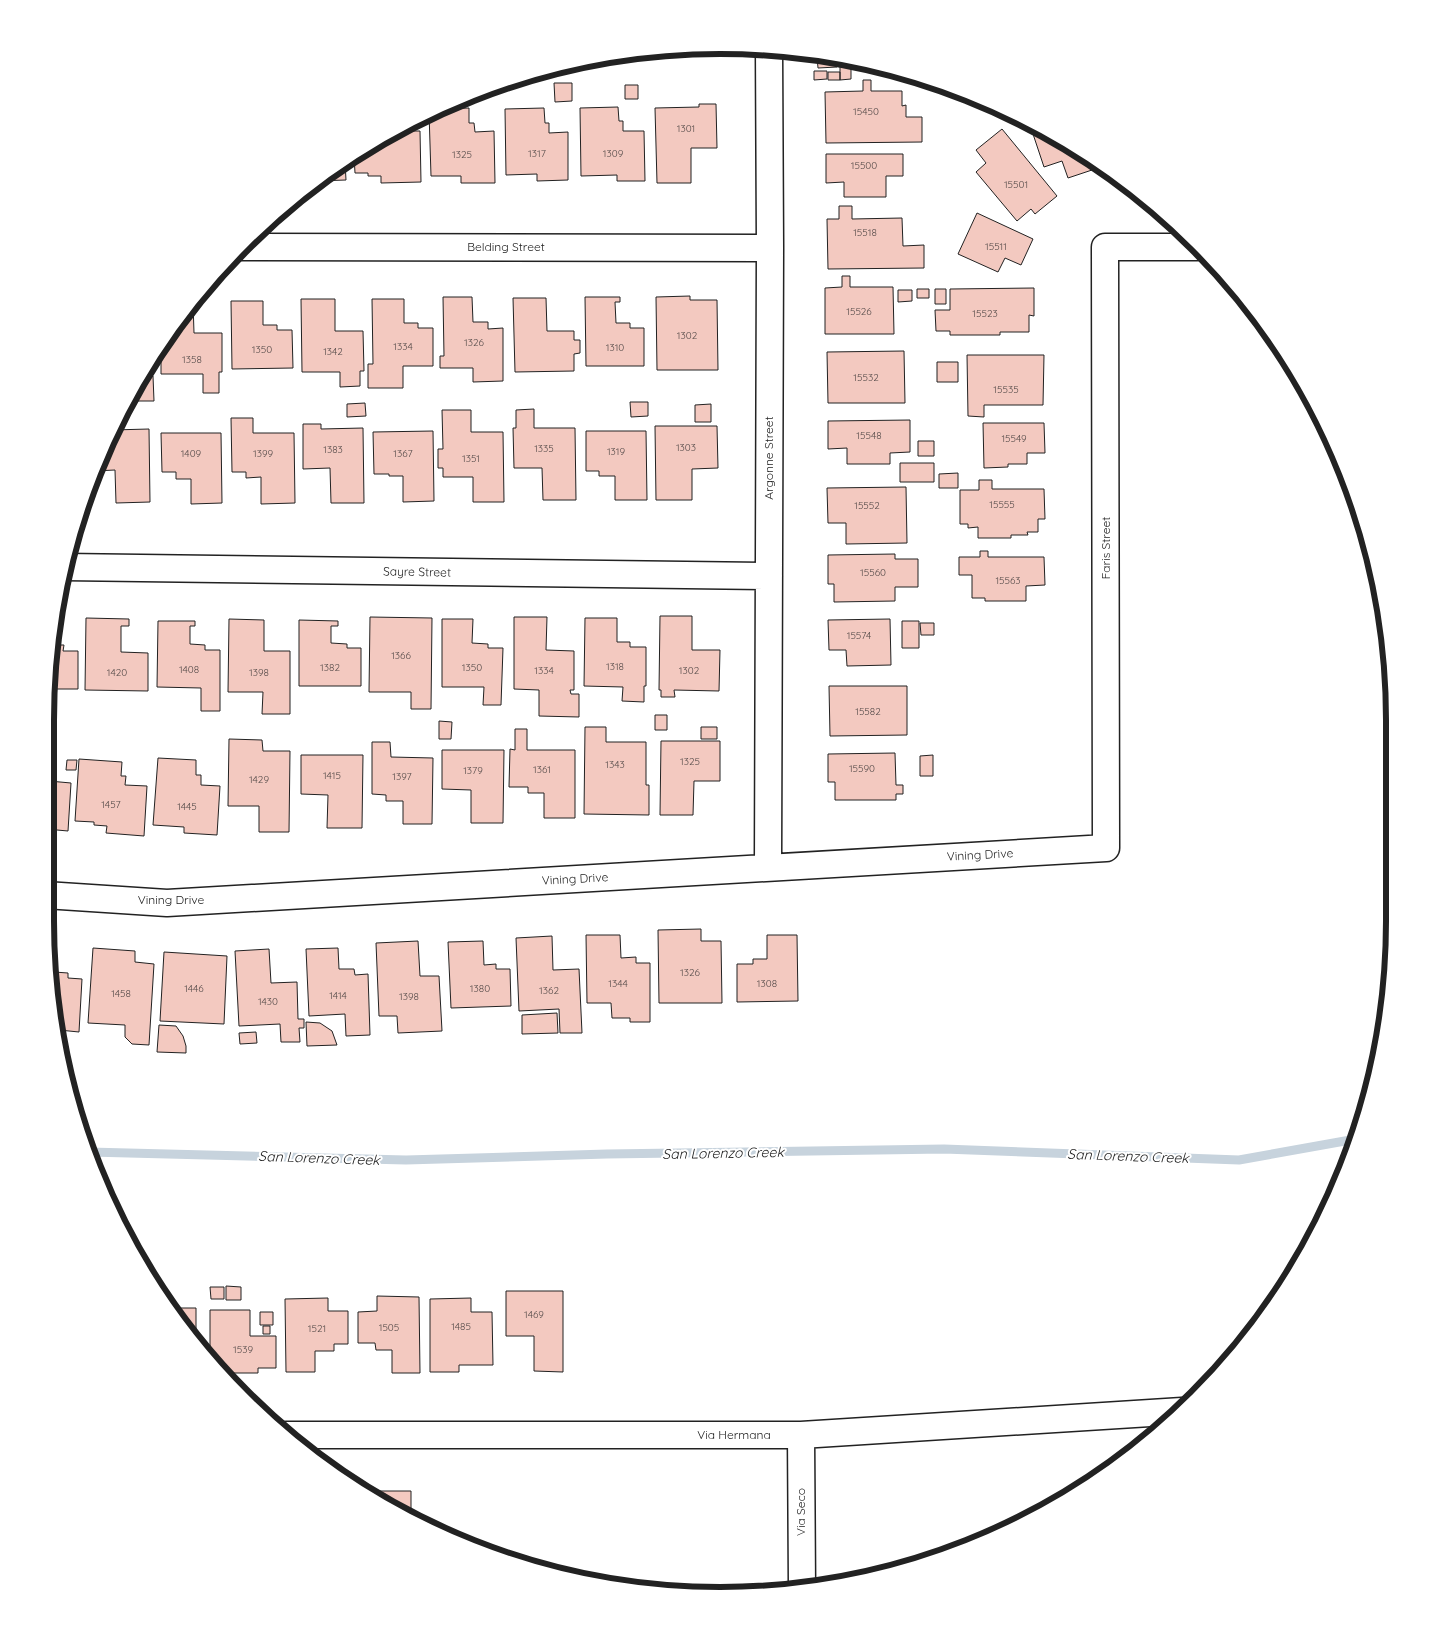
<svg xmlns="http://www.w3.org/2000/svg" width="1440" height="1641" font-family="Quicksand,sans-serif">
	<rect width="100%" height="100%" fill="#fff"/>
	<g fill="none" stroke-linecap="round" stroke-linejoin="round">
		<path stroke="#c7d3dd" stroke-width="9" d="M 89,1152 L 406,1160 L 607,1154 L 944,1149 L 1239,1160 L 1356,1139"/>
	</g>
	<path fill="#f3c9c0" stroke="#222" d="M 677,47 L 717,48 L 717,51 L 677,51 Z
		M 817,57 L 837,58 L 837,67 L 818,68 Z
		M 840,58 L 851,61 L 851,79 L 840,80 Z
		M 814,71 L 827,71 L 827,79 L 814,80 Z
		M 828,72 L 840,72 L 840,80 L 828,80 Z
		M 863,80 L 871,80 L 871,91 L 902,91 L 902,106 L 906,105 L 906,117 L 922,117 L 922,142 L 826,143 L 825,92 L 863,91 Z
		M 554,83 L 572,83 L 572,101 L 555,102 Z
		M 625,85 L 638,85 L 638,99 L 625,99 Z
		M 699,104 L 716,104 L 717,148 L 691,148 L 691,183 L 657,183 L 655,108 L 699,107 Z
		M 618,107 L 619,121 L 623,121 L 623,131 L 644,131 L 645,181 L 617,181 L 617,175 L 581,176 L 580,108 Z
		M 469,108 L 469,123 L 474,123 L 475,132 L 494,131 L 495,183 L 461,183 L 461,176 L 431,176 L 429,112 L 438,109 Z
		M 544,108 L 545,123 L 549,123 L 549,133 L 568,132 L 568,180 L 537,181 L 537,174 L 506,175 L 505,109 Z
		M 1029,122 L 1057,135 L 1101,167 L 1068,178 L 1062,161 L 1044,167 Z
		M 399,128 L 399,131 L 420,131 L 421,182 L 381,183 L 381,176 L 368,176 L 368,173 L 355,173 L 354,156 Z
		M 1002,129 L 1057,196 L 1035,214 L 1031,209 L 1017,221 L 976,172 L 986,163 L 976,150 Z
		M 826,154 L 903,154 L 903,176 L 886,176 L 886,197 L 844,197 L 844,182 L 826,183 Z
		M 345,162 L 346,180 L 315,181 Z
		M 839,206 L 852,206 L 852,219 L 902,218 L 903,246 L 924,245 L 924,268 L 828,269 L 827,219 L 839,219 Z
		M 977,213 L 1033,239 L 1021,265 L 1005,258 L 998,272 L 958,254 Z
		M 842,276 L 850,276 L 850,287 L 893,287 L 894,334 L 825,334 L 825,288 L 842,287 Z
		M 1034,288 L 1034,316 L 1029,315 L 1029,332 L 1000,332 L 1000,335 L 950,335 L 950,331 L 936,331 L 935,310 L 950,310 L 950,289 Z
		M 917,289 L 929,289 L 929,298 L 917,298 Z
		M 935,289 L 946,289 L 946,304 L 935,304 Z
		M 898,290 L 912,290 L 912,301 L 898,302 Z
		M 690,296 L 690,300 L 717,300 L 718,370 L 657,370 L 656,297 Z
		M 443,297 L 472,297 L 473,322 L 488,322 L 488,329 L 503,328 L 503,381 L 473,382 L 473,368 L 440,368 L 440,356 L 444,356 Z
		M 585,297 L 620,297 L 620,302 L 615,302 L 616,323 L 630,323 L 630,328 L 644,328 L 644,366 L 586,366 Z
		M 513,298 L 546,298 L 547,331 L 574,331 L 574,340 L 580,340 L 580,353 L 574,354 L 574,371 L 515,372 Z
		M 301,299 L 335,299 L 335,331 L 363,331 L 364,371 L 360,371 L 360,386 L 340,387 L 340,372 L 302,372 Z
		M 372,299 L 404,299 L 404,323 L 418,323 L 418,328 L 433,328 L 433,366 L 403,366 L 403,388 L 368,388 L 368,364 L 373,364 Z
		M 231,301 L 263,301 L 263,325 L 277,325 L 277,330 L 292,330 L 293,368 L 232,369 Z
		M 193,302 L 194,333 L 222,333 L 222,372 L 219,372 L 219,393 L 203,393 L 203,374 L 161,374 L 161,347 Z
		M 904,351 L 905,403 L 828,403 L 827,352 Z
		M 967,355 L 1044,355 L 1043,405 L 984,405 L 984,417 L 968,416 Z
		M 937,362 L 958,362 L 958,382 L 937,382 Z
		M 140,376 L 153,376 L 154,401 L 131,401 L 131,391 L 137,381 L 140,381 Z
		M 630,402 L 648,402 L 648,416 L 631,417 Z
		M 365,403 L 366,416 L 347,417 L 347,404 Z
		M 711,404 L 711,422 L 695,422 L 695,405 Z
		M 534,409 L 534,428 L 575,428 L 576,500 L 543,500 L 542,468 L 514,468 L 513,428 L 516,428 L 516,410 Z
		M 442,410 L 471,410 L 471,432 L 503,432 L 504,502 L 473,502 L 473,477 L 443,477 L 443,468 L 438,468 L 438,449 L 443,449 Z
		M 231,418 L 253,418 L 253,433 L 294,433 L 295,503 L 261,504 L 261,477 L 246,478 L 246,472 L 232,472 Z
		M 910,420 L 910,452 L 890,453 L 890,464 L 847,464 L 847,448 L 828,449 L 828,421 Z
		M 983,423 L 1044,423 L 1045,453 L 1027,453 L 1027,464 L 1008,464 L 1008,467 L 984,468 Z
		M 303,424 L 321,424 L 321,429 L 363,428 L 364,503 L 331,503 L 330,468 L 303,469 Z
		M 655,426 L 717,426 L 718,468 L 692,469 L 692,500 L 656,500 Z
		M 149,429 L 150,502 L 116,503 L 115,470 L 94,471 L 96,462 L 112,430 Z
		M 433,431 L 434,501 L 403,502 L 403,476 L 389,476 L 389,474 L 374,474 L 373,432 Z
		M 586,431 L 646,431 L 647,500 L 615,500 L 615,476 L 599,476 L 599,471 L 586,471 Z
		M 161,433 L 221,433 L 222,503 L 191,504 L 191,479 L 176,479 L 176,472 L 162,472 Z
		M 918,441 L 934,441 L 934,456 L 918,456 Z
		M 900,463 L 934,463 L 934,482 L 900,482 Z
		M 958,473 L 958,488 L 939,488 L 939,474 Z
		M 979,480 L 992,480 L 992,489 L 1044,489 L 1045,519 L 1038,519 L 1038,532 L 1027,532 L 1028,535 L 1011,535 L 1011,538 L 978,538 L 978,527 L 968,528 L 968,524 L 960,524 L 960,490 L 979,490 Z
		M 906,487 L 907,543 L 846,544 L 846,523 L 828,523 L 827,488 Z
		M 980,551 L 988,551 L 988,557 L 1044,557 L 1045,585 L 1026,586 L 1026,601 L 985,601 L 985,598 L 972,598 L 972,575 L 959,575 L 959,557 L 980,557 Z
		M 895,554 L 895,559 L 918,559 L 918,587 L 895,587 L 895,601 L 834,602 L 834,584 L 828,584 L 828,555 Z
		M 660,616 L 692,616 L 692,650 L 720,650 L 719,691 L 674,690 L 675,697 L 661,697 L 661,690 L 659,690 Z
		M 370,617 L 432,618 L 431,709 L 411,709 L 411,692 L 369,692 Z
		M 514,617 L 547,617 L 546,650 L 574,651 L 574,690 L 570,690 L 571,694 L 579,694 L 579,717 L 539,716 L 539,690 L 514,689 Z
		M 86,618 L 129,619 L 129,626 L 121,626 L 121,652 L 148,653 L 148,691 L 85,690 Z
		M 585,618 L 617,618 L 617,642 L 630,642 L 630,647 L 646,647 L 646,686 L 644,686 L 644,702 L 622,701 L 623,687 L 584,686 Z
		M 229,619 L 264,620 L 264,651 L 290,651 L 290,714 L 262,714 L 263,692 L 228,692 Z
		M 442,619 L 473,619 L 472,643 L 488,644 L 488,648 L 503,648 L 501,705 L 483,705 L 484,687 L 442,687 Z
		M 890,619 L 891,665 L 847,666 L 846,650 L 829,650 L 828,620 Z
		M 299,620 L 338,621 L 338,626 L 331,626 L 331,643 L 347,644 L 347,648 L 361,648 L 361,686 L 299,686 Z
		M 158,621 L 195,621 L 195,626 L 190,626 L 190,644 L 205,645 L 205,650 L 220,650 L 220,711 L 201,711 L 201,688 L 157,687 Z
		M 902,621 L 919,621 L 919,648 L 902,648 Z
		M 920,623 L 934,623 L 934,635 L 921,635 Z
		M 51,645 L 64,645 L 63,651 L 78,651 L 78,689 L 46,689 Z
		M 829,686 L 907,686 L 907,735 L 830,736 Z
		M 655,715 L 667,715 L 667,730 L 655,730 Z
		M 439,721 L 452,722 L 451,739 L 439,739 Z
		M 585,727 L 606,727 L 606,742 L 646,742 L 646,785 L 649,785 L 649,815 L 584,814 Z
		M 701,727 L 717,727 L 717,739 L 701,739 Z
		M 515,729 L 527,729 L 527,750 L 575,750 L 575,818 L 544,818 L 544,793 L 528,793 L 528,787 L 509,787 L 510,749 L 515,750 Z
		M 229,739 L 262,740 L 263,751 L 290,751 L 289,832 L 259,832 L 259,806 L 228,806 Z
		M 661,741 L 720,741 L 720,781 L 694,781 L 693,815 L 660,815 Z
		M 372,742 L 390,742 L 391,757 L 433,758 L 432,824 L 403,824 L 403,801 L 386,801 L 386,795 L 372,794 Z
		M 442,750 L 504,750 L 503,823 L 471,823 L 471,790 L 442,789 Z
		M 895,753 L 896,785 L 903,785 L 903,794 L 896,794 L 896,800 L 835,800 L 835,782 L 828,782 L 828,754 Z
		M 301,755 L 363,755 L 362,828 L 327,828 L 328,795 L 301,794 Z
		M 933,755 L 933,776 L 920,776 L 920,756 Z
		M 46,757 L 46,770 L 50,770 L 49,781 L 71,783 L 68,831 L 46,829 Z
		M 158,758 L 196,760 L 196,775 L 201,775 L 201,785 L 220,786 L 217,835 L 184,833 L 184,827 L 153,825 Z
		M 79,759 L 122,762 L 121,776 L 126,776 L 125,785 L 147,786 L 144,836 L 106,833 L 107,826 L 94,825 L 94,822 L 75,821 Z
		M 67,760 L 77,760 L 76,770 L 66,770 Z
		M 701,929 L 701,941 L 721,941 L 722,1003 L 659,1003 L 658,930 Z
		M 586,935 L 620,935 L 621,958 L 636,957 L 636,963 L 650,963 L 650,1022 L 630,1022 L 630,1018 L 612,1018 L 611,1003 L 587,1003 Z
		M 767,935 L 797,935 L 798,1001 L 737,1002 L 737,964 L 753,964 L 753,959 L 767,959 Z
		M 552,936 L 553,970 L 579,969 L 582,1033 L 560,1033 L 559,1009 L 519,1011 L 516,938 Z
		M 418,941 L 420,976 L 439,976 L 442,1031 L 398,1033 L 397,1016 L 379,1016 L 376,943 Z
		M 483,941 L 484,965 L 496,964 L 496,969 L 510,969 L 511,1006 L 451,1008 L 448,942 Z
		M 48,947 L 55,947 L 54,972 L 68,973 L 68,978 L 82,979 L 79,1032 L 59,1030 Z
		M 93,948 L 135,951 L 135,962 L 154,964 L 149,1045 L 132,1044 L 125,1037 L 125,1025 L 88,1023 Z
		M 338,948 L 339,969 L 354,969 L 355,975 L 368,974 L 370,1035 L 346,1036 L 345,1014 L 309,1016 L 306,949 Z
		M 269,949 L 271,983 L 297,982 L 298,1019 L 304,1019 L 304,1028 L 299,1028 L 300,1042 L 281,1042 L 280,1024 L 239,1026 L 235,951 Z
		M 164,952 L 227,956 L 224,1024 L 160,1021 Z
		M 557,1013 L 558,1033 L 522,1034 L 522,1015 Z
		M 306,1022 L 320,1023 L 332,1031 L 337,1045 L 307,1046 Z
		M 159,1025 L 176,1026 L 183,1036 L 186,1046 L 186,1053 L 157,1052 Z
		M 256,1032 L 257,1043 L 240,1044 L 239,1033 Z
		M 226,1286 L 241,1287 L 241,1300 L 226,1300 Z
		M 210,1287 L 224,1287 L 224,1299 L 211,1299 Z
		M 506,1291 L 563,1291 L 563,1372 L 534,1371 L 534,1336 L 506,1336 Z
		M 377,1296 L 419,1297 L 420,1373 L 392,1373 L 392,1350 L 376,1350 L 375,1343 L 358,1343 L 358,1312 L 377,1311 Z
		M 328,1298 L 328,1311 L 348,1311 L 348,1344 L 334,1344 L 334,1351 L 315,1351 L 315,1372 L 286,1372 L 285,1299 Z
		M 471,1298 L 471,1312 L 492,1312 L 493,1365 L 459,1365 L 459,1372 L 430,1372 L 430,1299 Z
		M 174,1308 L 196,1308 L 196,1336 L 200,1336 L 200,1347 Z
		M 210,1310 L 250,1310 L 250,1336 L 276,1336 L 276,1368 L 258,1368 L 258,1373 L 220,1373 L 210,1362 Z
		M 260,1312 L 273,1312 L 273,1325 L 260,1325 Z
		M 263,1326 L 270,1326 L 270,1334 L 263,1334 Z
		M 368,1491 L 411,1491 L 411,1515 Z"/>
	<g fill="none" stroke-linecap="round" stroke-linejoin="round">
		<g stroke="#222" stroke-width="29">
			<path id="street" d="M 242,247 L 770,248
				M 64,567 L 769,576
				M 768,867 L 770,248 L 769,49
				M 45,895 L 167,903 L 1106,848 L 1105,247 L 1197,247
				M 286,1435 L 801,1435 L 1182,1411
				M 801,1435 L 802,1588"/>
		</g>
		<use href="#street" stroke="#fff" stroke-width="26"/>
	</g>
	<g text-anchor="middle" stroke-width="4" stroke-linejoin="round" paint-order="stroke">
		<g font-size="10" fill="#564c4a">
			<text x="866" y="115">15450</text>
			<text x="686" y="132">1301</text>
			<text x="537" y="157">1317</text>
			<text x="613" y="157">1309</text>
			<text x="462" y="158">1325</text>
			<text x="864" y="169">15500</text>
			<text x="1016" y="188">15501</text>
			<text x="865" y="236">15518</text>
			<text x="996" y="250">15511</text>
			<text x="859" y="315">15526</text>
			<text x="985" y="317">15523</text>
			<text x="687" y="339">1302</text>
			<text x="474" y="346">1326</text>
			<text x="403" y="350">1334</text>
			<text x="615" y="351">1310</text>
			<text x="262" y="353">1350</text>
			<text x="333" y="355">1342</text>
			<text x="192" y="363">1358</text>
			<text x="866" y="381">15532</text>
			<text x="1006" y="393">15535</text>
			<text x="869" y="439">15548</text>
			<text x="1014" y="442">15549</text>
			<text x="686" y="451">1303</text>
			<text x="544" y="452">1335</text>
			<text x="333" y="453">1383</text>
			<text x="616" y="455">1319</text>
			<text x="191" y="457">1409</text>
			<text x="263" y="457">1399</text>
			<text x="403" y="457">1367</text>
			<text x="471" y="462">1351</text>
			<text x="1002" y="508">15555</text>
			<text x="867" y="509">15552</text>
			<text x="873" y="576">15560</text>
			<text x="1008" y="584">15563</text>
			<text x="859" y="639">15574</text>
			<text x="401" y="659">1366</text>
			<text x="615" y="670">1318</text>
			<text x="330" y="671">1382</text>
			<text x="472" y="671">1350</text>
			<text x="189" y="673">1408</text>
			<text x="544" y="674">1334</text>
			<text x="689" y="674">1302</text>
			<text x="117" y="676">1420</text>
			<text x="259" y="676">1398</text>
			<text x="868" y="715">15582</text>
			<text x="690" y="765">1325</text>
			<text x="615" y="768">1343</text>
			<text x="862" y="772">15590</text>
			<text x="542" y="773">1361</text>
			<text x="473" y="774">1379</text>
			<text x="332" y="779">1415</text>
			<text x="402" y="780">1397</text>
			<text x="259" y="783">1429</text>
			<text x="111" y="808">1457</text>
			<text x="187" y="810">1445</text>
			<text x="690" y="976">1326</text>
			<text x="618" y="987">1344</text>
			<text x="767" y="987">1308</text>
			<text x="194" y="992">1446</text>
			<text x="480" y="992">1380</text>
			<text x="549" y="994">1362</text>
			<text x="121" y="997">1458</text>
			<text x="338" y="999">1414</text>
			<text x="409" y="1000">1398</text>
			<text x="268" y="1005">1430</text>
			<text x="534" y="1318">1469</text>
			<text x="461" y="1330">1485</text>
			<text x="389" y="1331">1505</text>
			<text x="317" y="1332">1521</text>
			<text x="243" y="1353">1539</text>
		</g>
		<g font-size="12" fill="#222" stroke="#fff">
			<text x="506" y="251">Belding Street</text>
			<text transform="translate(769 458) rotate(-90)" y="4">Argonne Street</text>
			<text transform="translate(1106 548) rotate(-90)" y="4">Faris Street</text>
			<text transform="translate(417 572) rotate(1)" y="4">Sayre Street</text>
			<text transform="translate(980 855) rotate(-3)" y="4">Vining Drive</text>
			<text transform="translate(575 879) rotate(-3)" y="4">Vining Drive</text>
			<text x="171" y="904">Vining Drive</text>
			<text x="734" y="1439">Via Hermana</text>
			<text transform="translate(801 1512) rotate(-90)" y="4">Via Seco</text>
		</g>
		<g font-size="14" font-style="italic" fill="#222" stroke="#fff">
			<text transform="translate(723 1153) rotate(-1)" y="5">San Lorenzo Creek</text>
			<text transform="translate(1128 1156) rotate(2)" y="5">San Lorenzo Creek</text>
			<text transform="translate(319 1158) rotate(2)" y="5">San Lorenzo Creek</text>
		</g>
	</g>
	<path d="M0 0H1440V1641H0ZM720 54H720A666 666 0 0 1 1386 720V921A666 666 0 0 1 720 1587H720A666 666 0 0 1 54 921V720A666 666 0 0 1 720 54Z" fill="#fff" fill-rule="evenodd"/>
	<path fill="none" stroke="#222" stroke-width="6" d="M720 54H720A666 666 0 0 1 1386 720V921A666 666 0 0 1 720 1587H720A666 666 0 0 1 54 921V720A666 666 0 0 1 720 54Z"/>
</svg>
